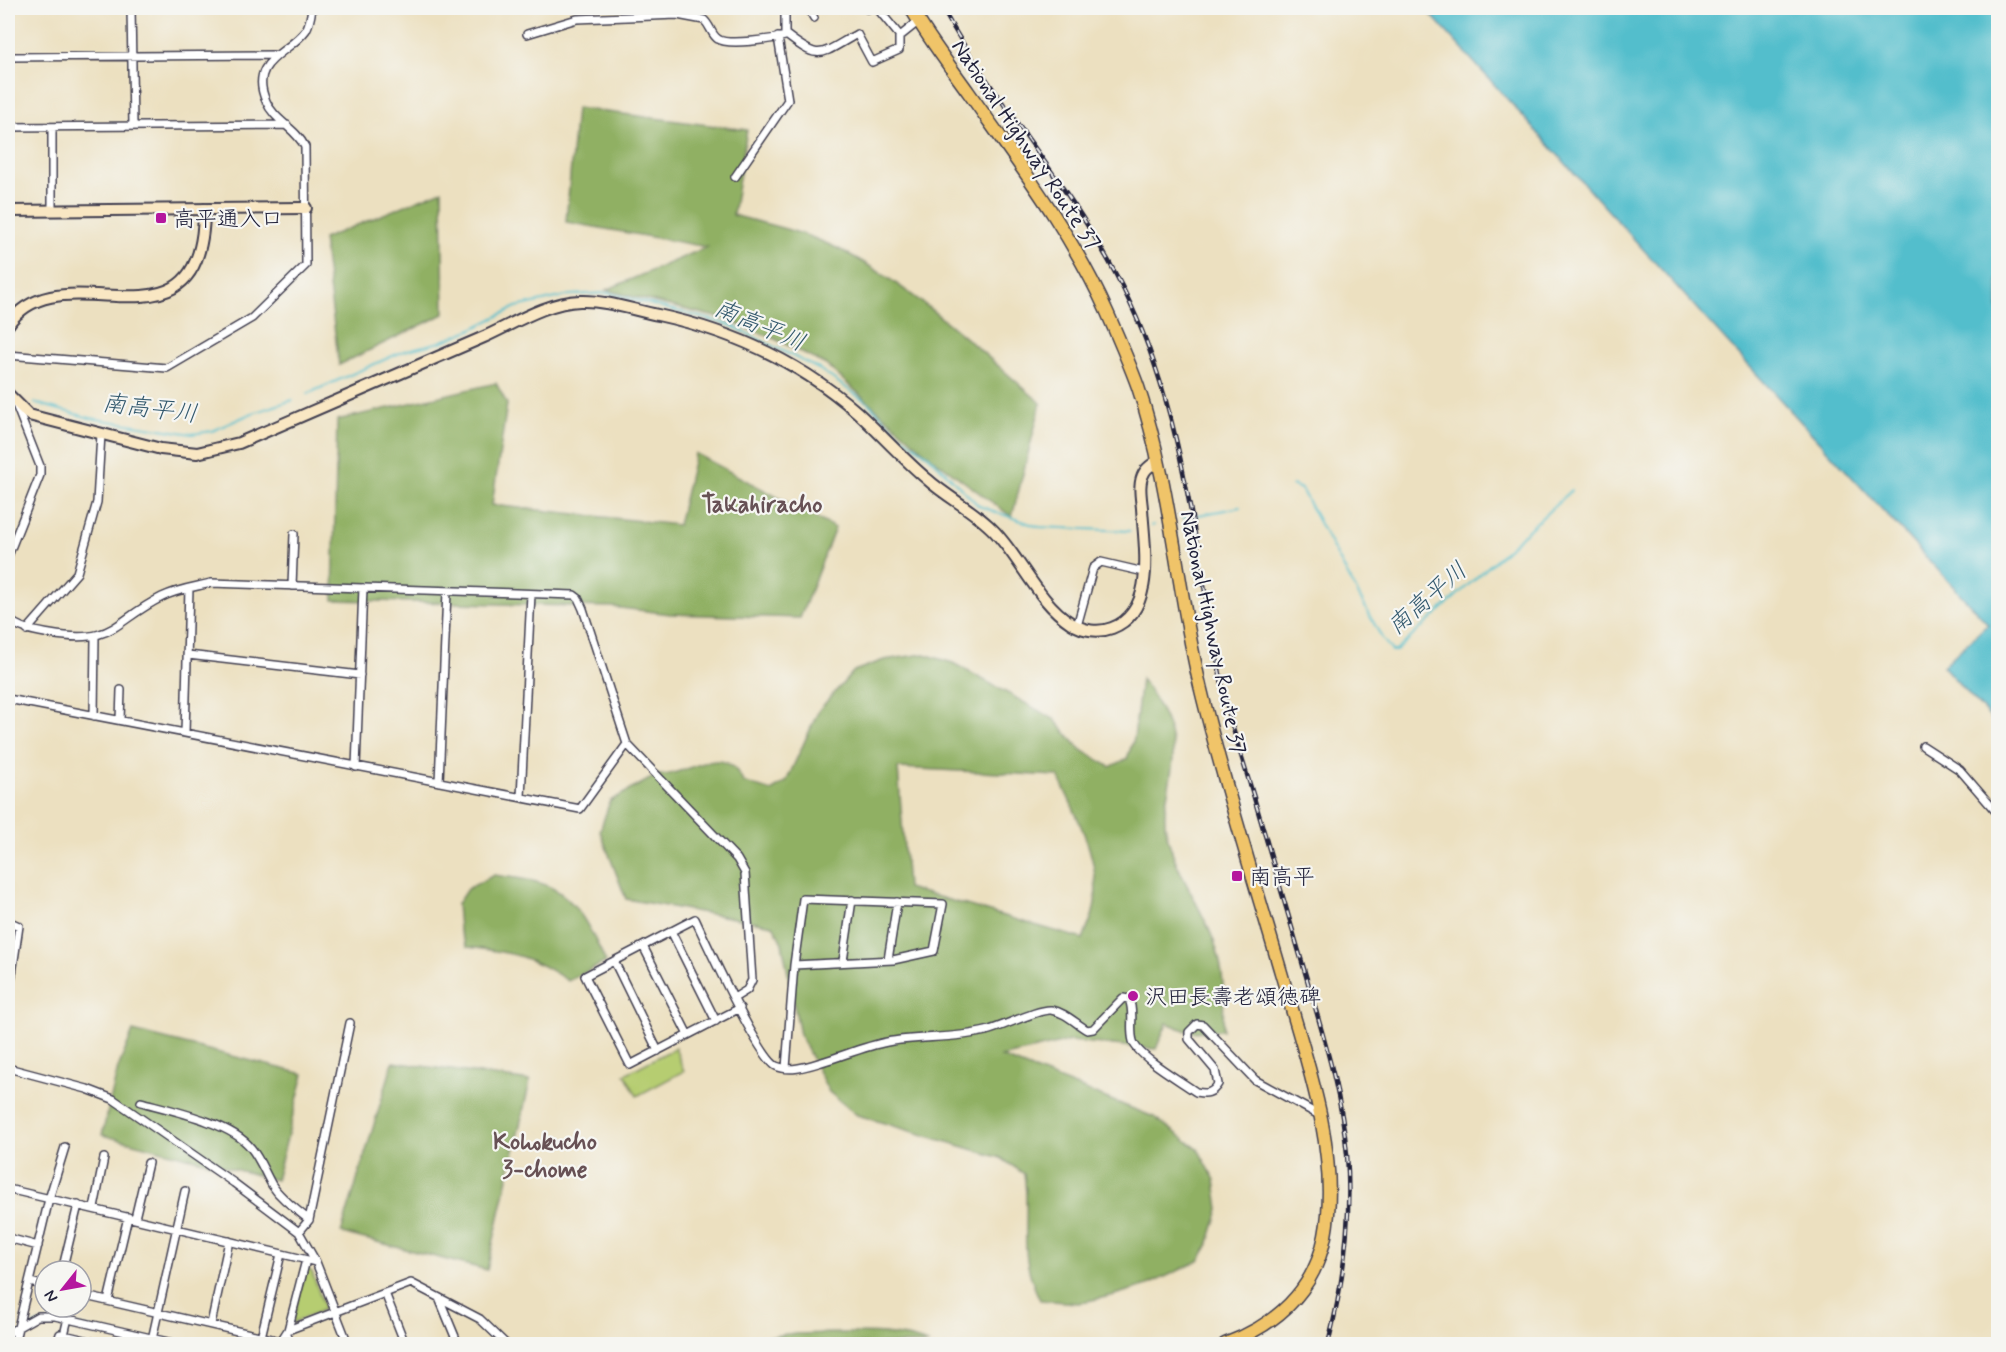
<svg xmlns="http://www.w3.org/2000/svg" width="2006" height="1352" font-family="Mynerve,'Klee One',sans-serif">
	<rect width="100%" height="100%" fill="#f6f6f2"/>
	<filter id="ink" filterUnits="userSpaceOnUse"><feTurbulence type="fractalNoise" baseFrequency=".0167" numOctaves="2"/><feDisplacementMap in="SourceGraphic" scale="12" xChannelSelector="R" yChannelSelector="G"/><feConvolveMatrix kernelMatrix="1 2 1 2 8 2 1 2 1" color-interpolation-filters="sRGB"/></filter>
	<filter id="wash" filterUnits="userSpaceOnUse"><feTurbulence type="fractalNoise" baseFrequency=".008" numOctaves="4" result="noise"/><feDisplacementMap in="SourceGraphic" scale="24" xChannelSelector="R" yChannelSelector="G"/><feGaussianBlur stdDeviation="1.35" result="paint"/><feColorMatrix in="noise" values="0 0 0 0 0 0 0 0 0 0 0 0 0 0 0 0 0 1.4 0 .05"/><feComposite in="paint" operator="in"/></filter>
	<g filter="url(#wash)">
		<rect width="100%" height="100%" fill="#ece0c0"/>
		<path fill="#b6cd71" stroke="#6c7856" stroke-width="1.5" d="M 675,1048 L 684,1071 L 637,1096 L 625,1074 Z
			M 306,1268 L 312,1272 L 324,1307 L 323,1310 L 292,1323 Z"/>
		<path fill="#90b063" stroke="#59694f" stroke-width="1.5" fill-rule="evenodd" d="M 576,108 L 747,130 L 733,215 C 760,223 790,228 816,239 C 893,268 978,349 1041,403 L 1012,517 L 932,458 L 826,365 L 773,338 L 724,319 L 606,290 L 707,247 L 566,222 Z
			M 442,190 L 444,314 L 339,365 L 323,239 Z
			M 496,383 L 507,404 L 492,505 L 678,525 L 695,453 L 835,528 L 800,618 L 671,614 L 612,607 L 333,600 L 337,420 Z
			M 924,654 L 953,663 L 1054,719 L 1080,749 L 1110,767 L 1127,759 L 1134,738 L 1141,679 C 1157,700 1173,726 1173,753 C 1174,778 1161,805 1166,830 C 1174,871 1201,905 1215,944 C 1225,972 1224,1000 1223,1030 L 1189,1032 L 1167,1023 L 1156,1049 L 1070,1041 L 1001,1057 L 1154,1117 L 1198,1149 L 1215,1180 L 1219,1209 L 1208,1246 L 1199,1261 L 1148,1285 L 1111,1296 L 1078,1303 L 1040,1300 C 1015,1250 1032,1224 1024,1174 L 1001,1158 L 857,1115 L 829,1092 L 800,1035 L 782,943 L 773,925 L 626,899 L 600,831 L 610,801 L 657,775 C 688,777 724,738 743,782 L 771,791 L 786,782 L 819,710 L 854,671 L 884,660 ZM 898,768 L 1058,776 C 1077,816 1105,867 1093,913 C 1091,922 1086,930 1083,939 L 907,888 Z
			M 494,875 C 513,878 535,879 552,888 C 579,901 594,937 606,962 L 568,981 C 532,956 511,952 467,947 L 459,929 L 457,904 L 467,889 Z
			M 133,1031 L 304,1074 L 276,1180 L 102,1135 L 118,1068 Z
			M 393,1062 L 530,1081 L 487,1270 L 341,1233 Z
			M 787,1334 C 826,1334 894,1328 929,1344 L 758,1344 L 758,1338 Z"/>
		<path fill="#52becc" stroke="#3a7084" stroke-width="1.5" d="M 1425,8 L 1998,8 L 1998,726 L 1943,666 L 1988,624 L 1726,341 Z"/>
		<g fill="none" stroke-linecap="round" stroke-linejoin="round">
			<path stroke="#52becc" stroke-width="2" d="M 307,394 L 404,351 L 440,342 L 470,330 L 516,307 L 570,295 L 608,293 L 730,325 L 819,369 L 868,403 L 897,433 L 929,456 L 979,506 L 1039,527 L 1130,531
				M 35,403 L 90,418 L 192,434 L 212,431 L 250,414 L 293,400
				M 1292,485 L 1301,489 L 1382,638 L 1392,651 L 1396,651 L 1572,490
				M 1183,518 L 1240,507
				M 1151,526 L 1154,525
				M 18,1335 L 37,1324 L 57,1321 L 149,1344"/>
		</g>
	</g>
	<g filter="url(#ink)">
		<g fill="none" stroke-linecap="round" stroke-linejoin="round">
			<g stroke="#403e4f" stroke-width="10">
				<path id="street" d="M 131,8 L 133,125
					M 808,8 L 814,18
					M 877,8 L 900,36
					M 867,9 L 871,8
					M 527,34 L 577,19 L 677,15 L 704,20 C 710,25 712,36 718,39 C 728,46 773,39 785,36 L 785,13 L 788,8
					M 785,34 C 821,62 819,55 857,34 L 872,62 L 899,50 L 899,37 L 919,21
					M 8,57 L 273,55
					M 8,127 L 287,125
					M 52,128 L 52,210
					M 735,177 L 788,100 L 778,37
					M 8,355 L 167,368 L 252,318 L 306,265 L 305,147 C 296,128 274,121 266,101 C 248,60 289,54 306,30 C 310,23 311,15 312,8
					M 8,556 L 40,475 L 40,466 L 16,405
					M 292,586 L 294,534
					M 8,619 C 20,629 34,631 50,634 C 115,645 112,622 162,597 C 178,589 195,587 211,583 L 574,595 L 578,598 L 583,609 L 627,744 L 737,859 L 745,873 L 752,980 L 747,990 L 734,998
					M 1077,626 L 1093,568 L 1101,562 L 1144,572
					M 27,630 L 77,573 L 97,502 L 101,434
					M 188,655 L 360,675
					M 8,699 L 580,809 L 627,744
					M 94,716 L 95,637
					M 120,720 L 121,690
					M 185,733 L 189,588
					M 1923,746 L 1960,770 L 1998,814
					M 356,767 L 363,588
					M 439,782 L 447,592
					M 521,797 L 531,594
					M 803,899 L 943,904 L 934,951 L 893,960 L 794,965 Z
					M 8,921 L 19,926 L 8,1001
					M 671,931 L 716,1021
					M 643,946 L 688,1035
					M 888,960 L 897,902
					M 614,961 L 658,1051
					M 843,961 L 852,900
					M 740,1008 L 630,1065 L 585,976 L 695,919 C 707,944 758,1056 776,1066 C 791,1073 811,1065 825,1061 C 845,1055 866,1046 887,1042 C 919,1036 953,1039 986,1031 C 1003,1027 1037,1009 1051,1010 C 1065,1012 1075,1023 1087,1030 L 1093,1029 L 1123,998 L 1129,999 C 1135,1013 1129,1027 1133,1041 C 1137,1056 1181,1081 1196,1092 C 1206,1094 1212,1094 1218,1084 L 1215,1070 L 1189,1039 L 1189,1032 L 1197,1024 L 1203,1025 L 1255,1080 L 1319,1115
					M 8,1068 L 87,1089 L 113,1099 L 234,1183 L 299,1232 L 316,1262 L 348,1344
					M 786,1068 L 794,965
					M 141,1102 C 170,1110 232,1123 251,1148 C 260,1159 265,1173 272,1185 C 281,1199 296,1209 309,1220
					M 8,1189 L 316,1262
					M 94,1208 L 104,1158
					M 135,1218 L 148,1163
					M 299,1232 L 309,1220 L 350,1023
					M 8,1238 L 38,1246
					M 62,1271 L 78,1205
					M 30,1282 L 45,1286
					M 385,1293 L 405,1344
					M 81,1295 L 281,1341
					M 439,1298 L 458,1344
					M 108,1301 L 128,1217
					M 211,1324 L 229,1241
					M 288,1330 L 411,1283 L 480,1319 L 506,1344
					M 8,1333 L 38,1316 L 55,1316 L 177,1344
					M 286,1333 L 291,1344
					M 64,1335 L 68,1318
					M 261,1337 L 281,1254
					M 14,1344 L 49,1199 L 65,1147
					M 57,1344 L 60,1334 L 102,1344
					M 151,1344 L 185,1191
					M 279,1344 L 288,1330 L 306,1260"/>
			</g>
			<g stroke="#403e4f" stroke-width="14">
				<path id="secondary" d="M 8,211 L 306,208
					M 8,325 C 60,245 204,367 204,209
					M 8,394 L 29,415 L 161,449 L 197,453 L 239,443 C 321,408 402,372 484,337 C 513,324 547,302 580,301 C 606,300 633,310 658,315 C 732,331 799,361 857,412 C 881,434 902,458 927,479 C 948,498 974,510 994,531 C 1021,559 1038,602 1071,623 C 1083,631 1099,633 1112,628 C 1157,611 1144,546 1142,508 C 1141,497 1138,483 1144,473 C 1146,468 1153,464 1157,461"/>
			</g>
			<g stroke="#403e4f" stroke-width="15">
				<path id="highway" d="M 911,8 C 928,38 949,65 969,93 C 1019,164 1071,232 1107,312 C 1118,337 1129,362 1138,387 C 1172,487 1177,596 1203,698 C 1226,791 1255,883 1282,976 C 1305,1055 1341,1153 1325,1236 C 1314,1292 1276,1325 1225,1344"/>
			</g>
			<use href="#street" stroke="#fff" stroke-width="7"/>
			<use href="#secondary" stroke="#f9e7c3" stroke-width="10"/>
			<use href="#highway" stroke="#f0c469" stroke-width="12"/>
			<g stroke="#22223b" stroke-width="4.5">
				<path id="rail" d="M 942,8 C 999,111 1080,194 1130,303 C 1188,427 1196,566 1225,698 C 1233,733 1245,767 1255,801 C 1274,865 1292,929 1311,993 C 1326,1045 1342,1099 1347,1154 C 1352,1219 1344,1281 1328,1344"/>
			</g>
			<use href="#rail" stroke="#f6f6f2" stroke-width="2" stroke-dasharray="7" stroke-linecap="butt"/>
		</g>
	</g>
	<g fill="#b5179e" stroke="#f6f6f2" stroke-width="2">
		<rect x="155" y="212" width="12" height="12" rx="3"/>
		<rect x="1231" y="870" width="12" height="12" rx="3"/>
		<circle cx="1133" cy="996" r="6"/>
	</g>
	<g text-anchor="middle" stroke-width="4.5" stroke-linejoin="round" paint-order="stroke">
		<g font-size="22" fill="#22223b" stroke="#f6f6f2">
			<text transform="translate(1027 144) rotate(56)" y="8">National Highway Route 37</text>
			<text transform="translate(1214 632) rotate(78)" y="8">National Highway Route 37</text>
		</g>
		<g font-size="22" fill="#22223b" stroke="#f6f6f2" text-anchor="start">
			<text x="173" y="226">高平通入口</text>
			<text x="1249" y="884">南高平</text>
			<text x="1145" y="1004">沢田長壽老頌徳碑</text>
		</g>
		<g font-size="24" font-style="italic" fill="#33596e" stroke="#f6f6f2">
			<text transform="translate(760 325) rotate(23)" y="8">南高平川</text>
			<text transform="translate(150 408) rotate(7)" y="8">南高平川</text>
			<text transform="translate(1427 598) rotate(-41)" y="8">南高平川</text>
		</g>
		<g font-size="24" font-weight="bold" fill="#675155" stroke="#f6f6f2">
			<text x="762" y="512">Takahiracho</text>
			<text x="545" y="1149">Kohokucho<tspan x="545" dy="28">3-chome</tspan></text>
		</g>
	</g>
	<rect width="2006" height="1352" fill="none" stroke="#f6f6f2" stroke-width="30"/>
	<g transform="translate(63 1289) rotate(239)"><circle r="28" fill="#f6f6f2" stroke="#a1a1a9" stroke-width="1.5"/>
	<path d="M0-4.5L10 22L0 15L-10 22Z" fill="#b5179e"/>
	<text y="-9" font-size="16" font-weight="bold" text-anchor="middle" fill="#22223b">N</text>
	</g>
</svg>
